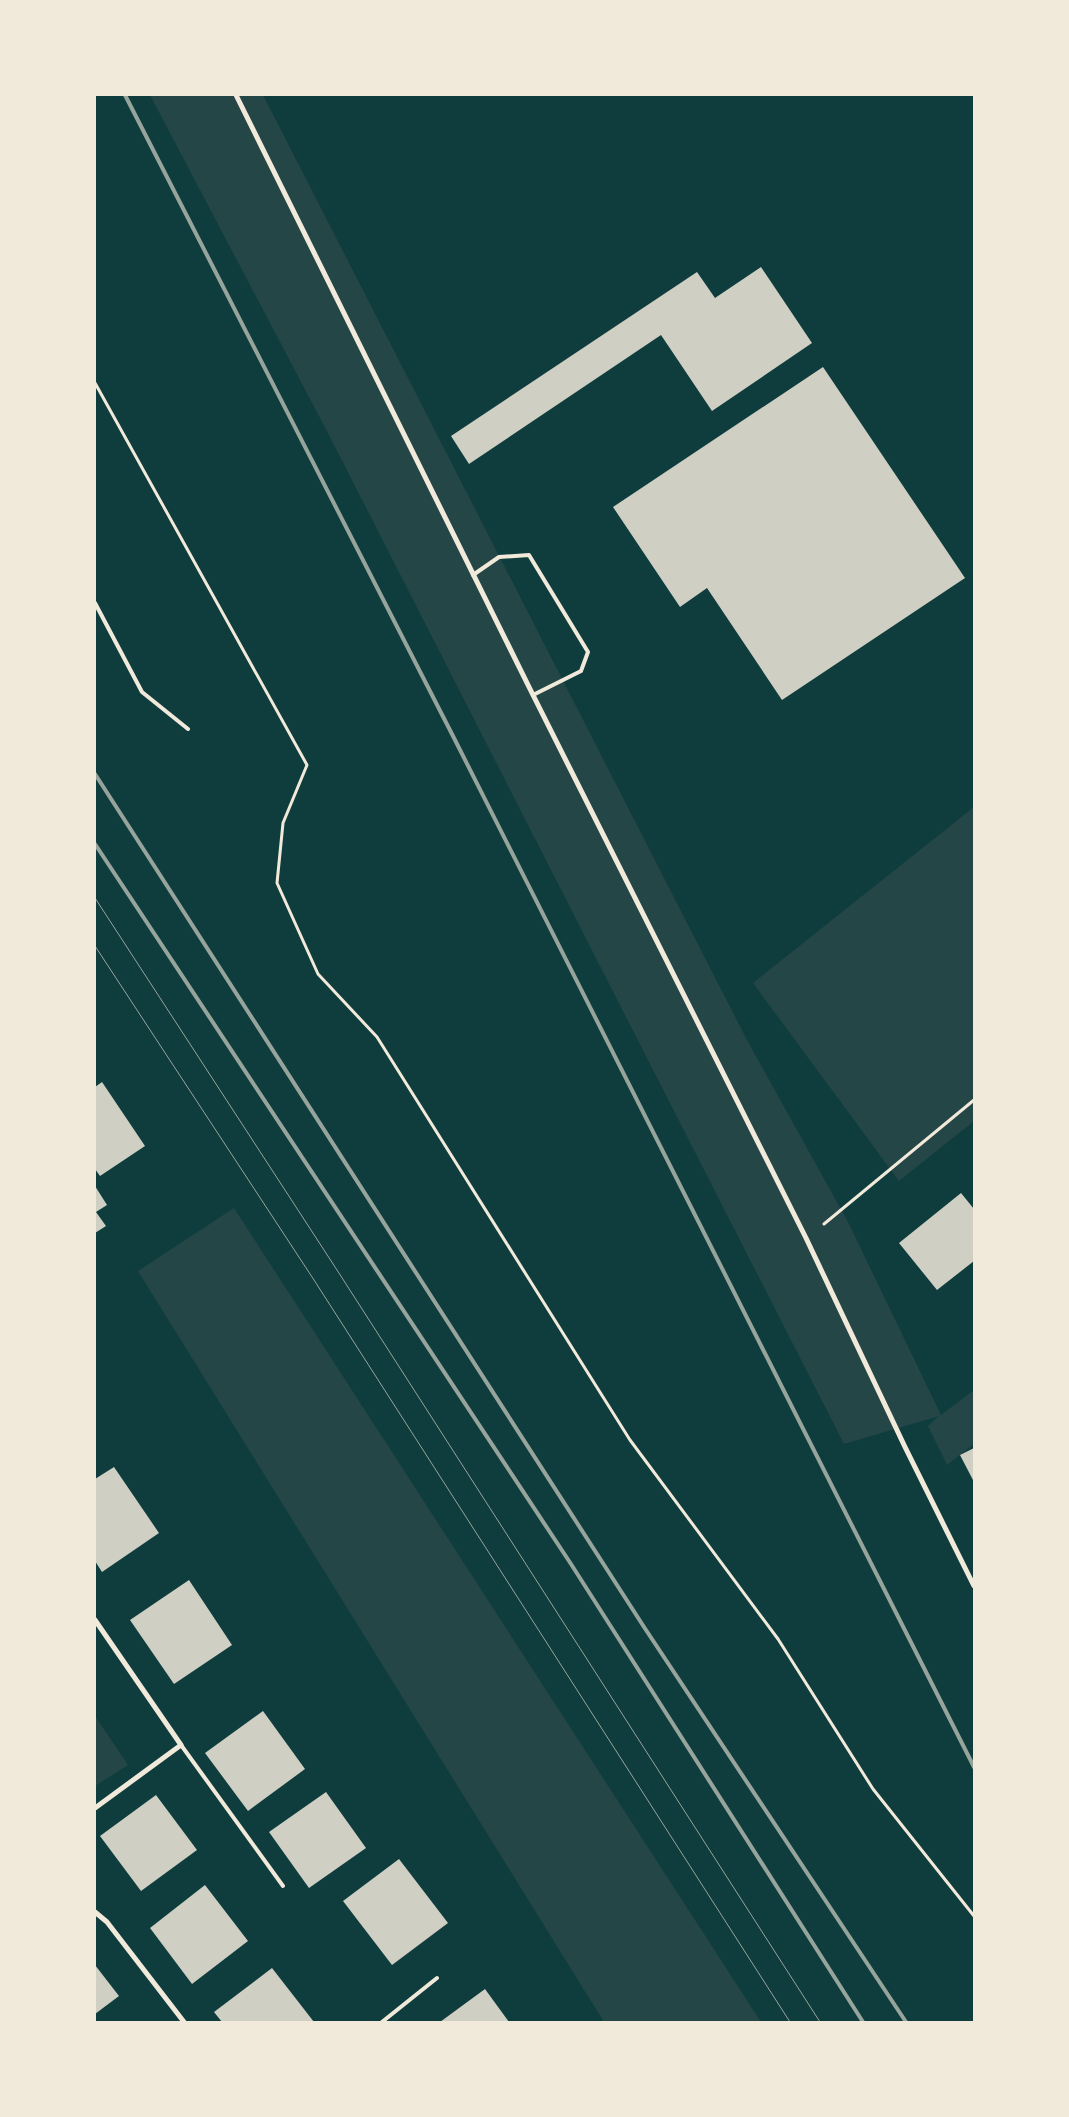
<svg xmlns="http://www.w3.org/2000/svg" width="1069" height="2117" font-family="'Space Grotesk',sans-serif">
	<rect width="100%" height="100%" fill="#0f3d3e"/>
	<path fill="#244646" d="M 150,95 L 263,95 L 747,1040 L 848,1222 L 941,1415 L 974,1390 L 974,1444 L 947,1465 L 928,1426 L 939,1416 L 844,1444 L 330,437 Z
		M 974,807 L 974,1121 L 899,1181 L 753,983 Z
		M 234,1208 L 761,2022 L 604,2022 L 138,1271 Z
		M 95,1716 L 128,1765 L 95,1786 Z"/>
	<path fill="#cfcfc3" d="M 761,267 L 812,343 L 712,411 L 661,335 L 469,464 L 451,436 L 697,272 L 715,298 Z
		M 823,367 L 965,578 L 782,700 L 707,588 L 680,607 L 613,507 Z
		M 102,1082 L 145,1146 L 100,1176 L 95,1169 L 95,1087 Z
		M 95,1186 L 107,1205 L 96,1212 L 106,1226 L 95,1233 Z
		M 961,1193 L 974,1209 L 974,1261 L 937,1290 L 899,1243 Z
		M 974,1448 L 974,1482 L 960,1455 Z
		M 114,1467 L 159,1533 L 102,1572 L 95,1561 L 95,1479 Z
		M 189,1580 L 232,1645 L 174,1684 L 130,1620 Z
		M 263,1711 L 305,1769 L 248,1811 L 205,1753 Z
		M 326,1792 L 366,1848 L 309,1888 L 269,1832 Z
		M 156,1795 L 197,1850 L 141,1891 L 100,1836 Z
		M 399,1859 L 448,1923 L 392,1965 L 343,1901 Z
		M 205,1885 L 248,1941 L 192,1984 L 150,1928 Z
		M 95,1965 L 119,1996 L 95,2014 Z
		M 272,1968 L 314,2022 L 222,2022 L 214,2012 Z
		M 485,1989 L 509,2022 L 440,2022 Z"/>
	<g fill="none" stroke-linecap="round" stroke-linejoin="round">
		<path stroke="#f1e9da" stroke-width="3" d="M 95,383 L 307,765 L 283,823 L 277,883 L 318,974 L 377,1037 L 630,1440 L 778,1639 L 873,1789 L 974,1916
			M 824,1224 L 974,1100"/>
		<path stroke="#f1e9da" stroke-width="4" d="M 473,575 L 499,557 L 529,555 L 588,652 L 581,671 L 533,695
			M 95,603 L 142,692 L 188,729
			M 181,1745 L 283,1886
			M 382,2022 L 437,1978"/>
		<path stroke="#f1e9da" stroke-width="5" d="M 236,95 L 533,695 L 806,1238 L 905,1447 L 974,1586
			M 95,1620 L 181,1745 L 95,1808
			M 95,1912 L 107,1922 L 184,2022"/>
		<path stroke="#97a49c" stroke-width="1" d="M 95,898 L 337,1270 L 820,2022
			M 95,946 L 314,1280 L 790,2022"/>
		<path stroke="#97a49c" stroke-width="4" d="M 125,95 L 454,738 L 974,1767
			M 95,774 L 644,1627 L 906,2022
			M 95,844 L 571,1564 L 863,2022"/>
	</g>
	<rect width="1069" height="2117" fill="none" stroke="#f1e9da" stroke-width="192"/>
</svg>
